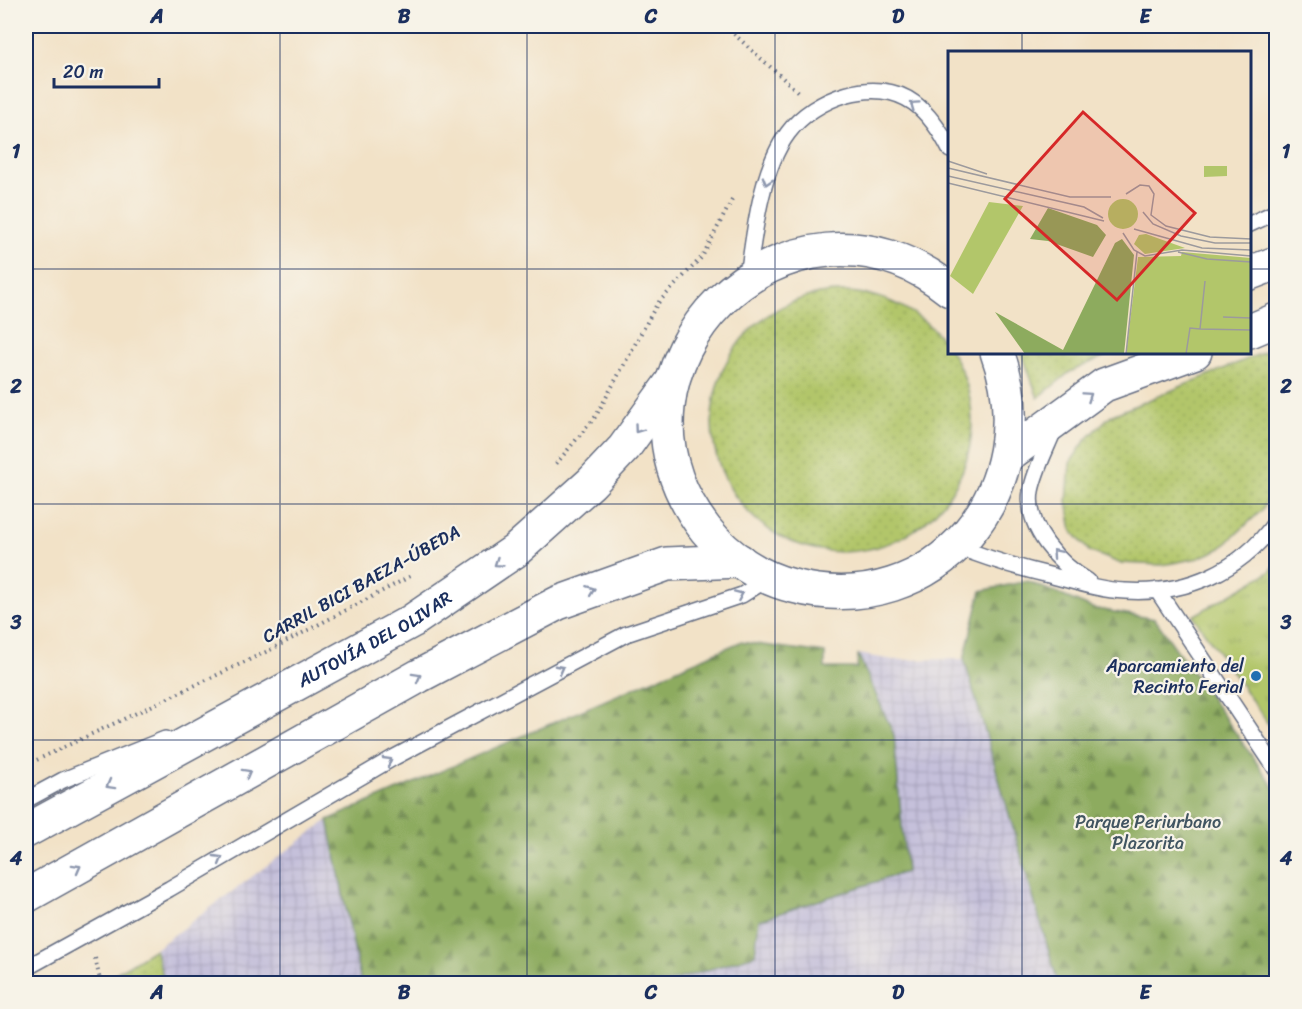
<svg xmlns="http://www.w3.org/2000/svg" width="1302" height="1009" font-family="Sriracha,sans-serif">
	<defs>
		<pattern id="industrial-grid" width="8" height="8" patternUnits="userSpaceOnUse" patternTransform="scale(1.5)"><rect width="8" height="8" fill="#c5c0da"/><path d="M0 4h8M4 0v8" fill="none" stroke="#a9a5be"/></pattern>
		<pattern id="grass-dots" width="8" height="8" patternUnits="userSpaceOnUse" patternTransform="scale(1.5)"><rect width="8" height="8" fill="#b2c66a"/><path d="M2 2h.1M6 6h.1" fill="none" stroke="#98aa5e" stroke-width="1.8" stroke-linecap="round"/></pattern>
		<pattern id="forest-firs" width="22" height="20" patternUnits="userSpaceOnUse" patternTransform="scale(1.5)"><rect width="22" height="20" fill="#8dab5e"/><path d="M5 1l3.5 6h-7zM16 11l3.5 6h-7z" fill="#728c51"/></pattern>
		<pattern id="park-tufts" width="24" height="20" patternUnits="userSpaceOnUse" patternTransform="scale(1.5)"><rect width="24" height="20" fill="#b2c66a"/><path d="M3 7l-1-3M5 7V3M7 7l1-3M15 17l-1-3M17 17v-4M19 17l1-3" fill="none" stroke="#98aa5e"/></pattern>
	</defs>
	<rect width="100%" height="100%" fill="#f7f3e8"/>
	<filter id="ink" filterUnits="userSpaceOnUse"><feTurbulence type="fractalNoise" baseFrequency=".0167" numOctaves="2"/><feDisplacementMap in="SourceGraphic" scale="12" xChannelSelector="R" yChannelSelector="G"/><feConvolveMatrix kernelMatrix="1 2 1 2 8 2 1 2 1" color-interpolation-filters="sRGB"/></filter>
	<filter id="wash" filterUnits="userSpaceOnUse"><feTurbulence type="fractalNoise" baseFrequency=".008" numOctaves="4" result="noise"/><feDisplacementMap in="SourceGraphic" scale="24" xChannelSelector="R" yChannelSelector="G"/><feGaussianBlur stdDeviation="1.35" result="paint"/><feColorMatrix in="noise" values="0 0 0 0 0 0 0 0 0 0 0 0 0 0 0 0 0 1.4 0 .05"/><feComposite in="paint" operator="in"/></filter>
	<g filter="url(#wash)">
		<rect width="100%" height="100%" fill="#f2e2c7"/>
		<path fill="url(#industrial-grid)" d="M 740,642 L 825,653 L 825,668 L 857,668 L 858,654 L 893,660 L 964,659 L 1058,983 L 165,984 L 155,949 L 328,820 Z"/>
		<path fill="url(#grass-dots)" stroke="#667a64" stroke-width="1.5" d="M712 422a130 130 0 1 1 260 0a130 130 0 1 1-260 0Z
			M 1276,347 L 1276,481 L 1262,510 L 1221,548 L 1199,558 L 1162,565 L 1119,563 L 1089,551 L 1072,531 L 1067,501 L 1070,463 L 1085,441 L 1110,416 Z
			M 1022,353 L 1022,352 L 1111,353 L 1070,372 L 1038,398 Z
			M 155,949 L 165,983 L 100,983 Z"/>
		<path fill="url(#forest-firs)" stroke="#546d5e" stroke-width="1.5" d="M 1027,581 L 1092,608 L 1155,619 L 1276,790 L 1276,983 L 1058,983 L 964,659 L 981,591 Z
			M 740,642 L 825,653 L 825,668 L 857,668 L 858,654 L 894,735 L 906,872 L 759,920 L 755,955 L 666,983 L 361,983 L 328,820 Z"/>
		<path fill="url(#park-tufts)" stroke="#667a64" stroke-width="1.5" d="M 1276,563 L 1276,735 L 1193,616 L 1271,571 Z"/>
	</g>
	<g filter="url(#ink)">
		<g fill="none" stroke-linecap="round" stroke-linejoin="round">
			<g stroke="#666e83" stroke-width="18">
				<path id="service" d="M 1250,224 L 1276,212
					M 748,277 C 754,233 761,169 788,133 C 814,98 876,75 914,103 C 930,115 941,132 950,150
					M 1054,430 C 1046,450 1035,470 1031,491 C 1025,528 1060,565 1088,581
					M 956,546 C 988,559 1019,568 1053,576 C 1076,582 1100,590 1125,591 C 1185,595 1242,571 1276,521
					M 1157,590 L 1276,769
					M 26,800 L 63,780 L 165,739
					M 26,968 L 169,889 L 393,758 L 626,634 L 742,595 L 769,578"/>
			</g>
			<g stroke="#666e83" stroke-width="36">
				<g id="trunk">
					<path d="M 1250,273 L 1276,263"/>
					<path d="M 950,290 C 790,161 579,368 706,530 C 728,557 760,578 793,586 C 936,624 1047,487 997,352"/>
					<path d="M 1250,331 L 1276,320"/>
					<path d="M 1007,456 L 1104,385 L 1195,352"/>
					<path id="s1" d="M 26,831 L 412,621 L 515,551 L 591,483 L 624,448 L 671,383"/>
					<path d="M 26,896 L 419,676 L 558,603 L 667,564 L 740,561"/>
				</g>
			</g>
			<path stroke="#666e83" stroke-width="4" stroke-dasharray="1.5 4.5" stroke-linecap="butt" d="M 725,26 L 798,92
				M 556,464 L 596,416 L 657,304 L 702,257 L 732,200
				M 26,765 L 270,650 L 411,576
				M 95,958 L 101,984"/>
			<use href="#service" stroke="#fff" stroke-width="15"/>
			<use href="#trunk" stroke="#fff" stroke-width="33"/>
		</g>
		<defs><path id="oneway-chevron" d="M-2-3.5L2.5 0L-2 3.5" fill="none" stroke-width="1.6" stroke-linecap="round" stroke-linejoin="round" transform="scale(1.5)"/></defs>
		<g stroke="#8d97ae">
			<use href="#oneway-chevron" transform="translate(914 105) rotate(-145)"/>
			<use href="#oneway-chevron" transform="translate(767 181) rotate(107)"/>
			<use href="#oneway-chevron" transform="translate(1088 396) rotate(-34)"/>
			<use href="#oneway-chevron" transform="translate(638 429) rotate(126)"/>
			<use href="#oneway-chevron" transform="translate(1056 553) rotate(-131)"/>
			<use href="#oneway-chevron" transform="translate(498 563) rotate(146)"/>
			<use href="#oneway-chevron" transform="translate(591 590) rotate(-21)"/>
			<use href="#oneway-chevron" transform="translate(739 595) rotate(-24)"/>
			<use href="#oneway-chevron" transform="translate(560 669) rotate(-28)"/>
			<use href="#oneway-chevron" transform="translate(417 677) rotate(-29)"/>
			<use href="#oneway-chevron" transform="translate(388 761) rotate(-30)"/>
			<use href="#oneway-chevron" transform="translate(247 773) rotate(-29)"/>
			<use href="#oneway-chevron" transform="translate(110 785) rotate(151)"/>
			<use href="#oneway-chevron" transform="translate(219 859) rotate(-30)"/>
			<use href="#oneway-chevron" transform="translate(77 868) rotate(-29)"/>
		</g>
	</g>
	<path fill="none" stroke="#1b2f5e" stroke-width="1.5" stroke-opacity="0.55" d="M 280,26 L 280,984M 527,26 L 527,984M 775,26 L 775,984M 1022,26 L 1022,52M 26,269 L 950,269M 1250,269 L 1276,269M 1022,352 L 1022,984M 26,504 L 1276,504M 26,740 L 1276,740"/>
	<circle fill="#1f6fb2" stroke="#f7f3e8" stroke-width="2" cx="1256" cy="676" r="6"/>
	<g text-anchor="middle" stroke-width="4.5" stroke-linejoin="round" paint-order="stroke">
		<g font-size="18" fill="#1b2f5e" stroke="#f7f3e8">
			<text transform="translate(361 584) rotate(-29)" y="6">CARRIL BICI BAEZA-ÚBEDA</text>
			<text dy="6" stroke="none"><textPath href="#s1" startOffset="398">AUTOVÍA DEL OLIVAR</textPath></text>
		</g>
		<g font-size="18" fill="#1b2f5e" stroke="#f7f3e8" text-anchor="end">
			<text x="1244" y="672">Aparcamiento del<tspan x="1244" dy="21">Recinto Ferial</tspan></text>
		</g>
		<g font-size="18" fill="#415561" stroke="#f7f3e8">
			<text x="1148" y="828">Parque Periurbano<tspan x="1148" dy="21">Plazorita</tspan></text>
		</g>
	</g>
	<g transform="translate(948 51)">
		<rect width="303" height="303" fill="#f2e2c7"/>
		<path d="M160 163a15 15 0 1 1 30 0a15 15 0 1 1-30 0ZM 41,151 L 75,155 L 25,243 L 2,225 ZM 198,183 L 237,197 L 197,203 L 186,193 L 191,184 Z" fill="#b2c66a"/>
		<path d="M 100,157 L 149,174 L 158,184 L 145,206 L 100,190 L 82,188 ZM 174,188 L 186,204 L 176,303 L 77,303 L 47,261 L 115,299 L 167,192 Z" fill="#8dab5e"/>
		<path d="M 234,201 L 303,207 L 303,303 L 178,303 L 190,206 L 233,205 Z" fill="#b2c66a"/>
		<path d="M 256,115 L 279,115 L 279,125 L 256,126 Z" fill="#b2c66a"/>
		<path fill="none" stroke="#9c9a9d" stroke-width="1.5" d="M 0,110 L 39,123M 0,117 L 122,146 L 163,146M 0,125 L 136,156 L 155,167M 0,132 L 156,170M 178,143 L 192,134 L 201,135 L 206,143 L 203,164 L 218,175 L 262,186 L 303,188M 195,161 L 205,173 L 233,185 L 267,192 L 303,192M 186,178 L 254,197 L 303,199M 175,182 L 186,199 L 197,205 L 234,199 L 303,205M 230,201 L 259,208 L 303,211M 257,230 L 252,278 L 303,279M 275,266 L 303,267M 178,303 L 189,201M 238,303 L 242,277 L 252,278"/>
		<path fill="#d62828" fill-opacity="0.15" stroke="#d62828" stroke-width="3" d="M 135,61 L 247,162 L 169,249 L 57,148 Z"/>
		<rect width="303" height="303" fill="none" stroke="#1b2f5e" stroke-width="3"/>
	</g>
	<rect width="1302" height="1009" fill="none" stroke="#f7f3e8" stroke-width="66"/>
	<path d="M54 78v9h105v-9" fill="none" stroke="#1b2f5e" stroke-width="3"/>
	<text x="63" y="78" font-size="18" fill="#1b2f5e" stroke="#f7f3e8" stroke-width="4.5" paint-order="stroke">20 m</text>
	<rect x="33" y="33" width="1236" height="943" fill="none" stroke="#1b2f5e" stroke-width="2"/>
	<g font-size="20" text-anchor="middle" font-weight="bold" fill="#1b2f5e">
		<text x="157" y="23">A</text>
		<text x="404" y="23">B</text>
		<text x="651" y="23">C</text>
		<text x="898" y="23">D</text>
		<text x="1145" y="23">E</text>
		<text x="16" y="158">1</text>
		<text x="1286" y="158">1</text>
		<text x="16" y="393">2</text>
		<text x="1286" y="393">2</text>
		<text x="16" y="629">3</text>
		<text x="1286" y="629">3</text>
		<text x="16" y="865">4</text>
		<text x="1286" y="865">4</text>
		<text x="157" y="999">A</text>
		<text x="404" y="999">B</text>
		<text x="651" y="999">C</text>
		<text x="898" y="999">D</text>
		<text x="1145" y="999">E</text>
	</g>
</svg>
